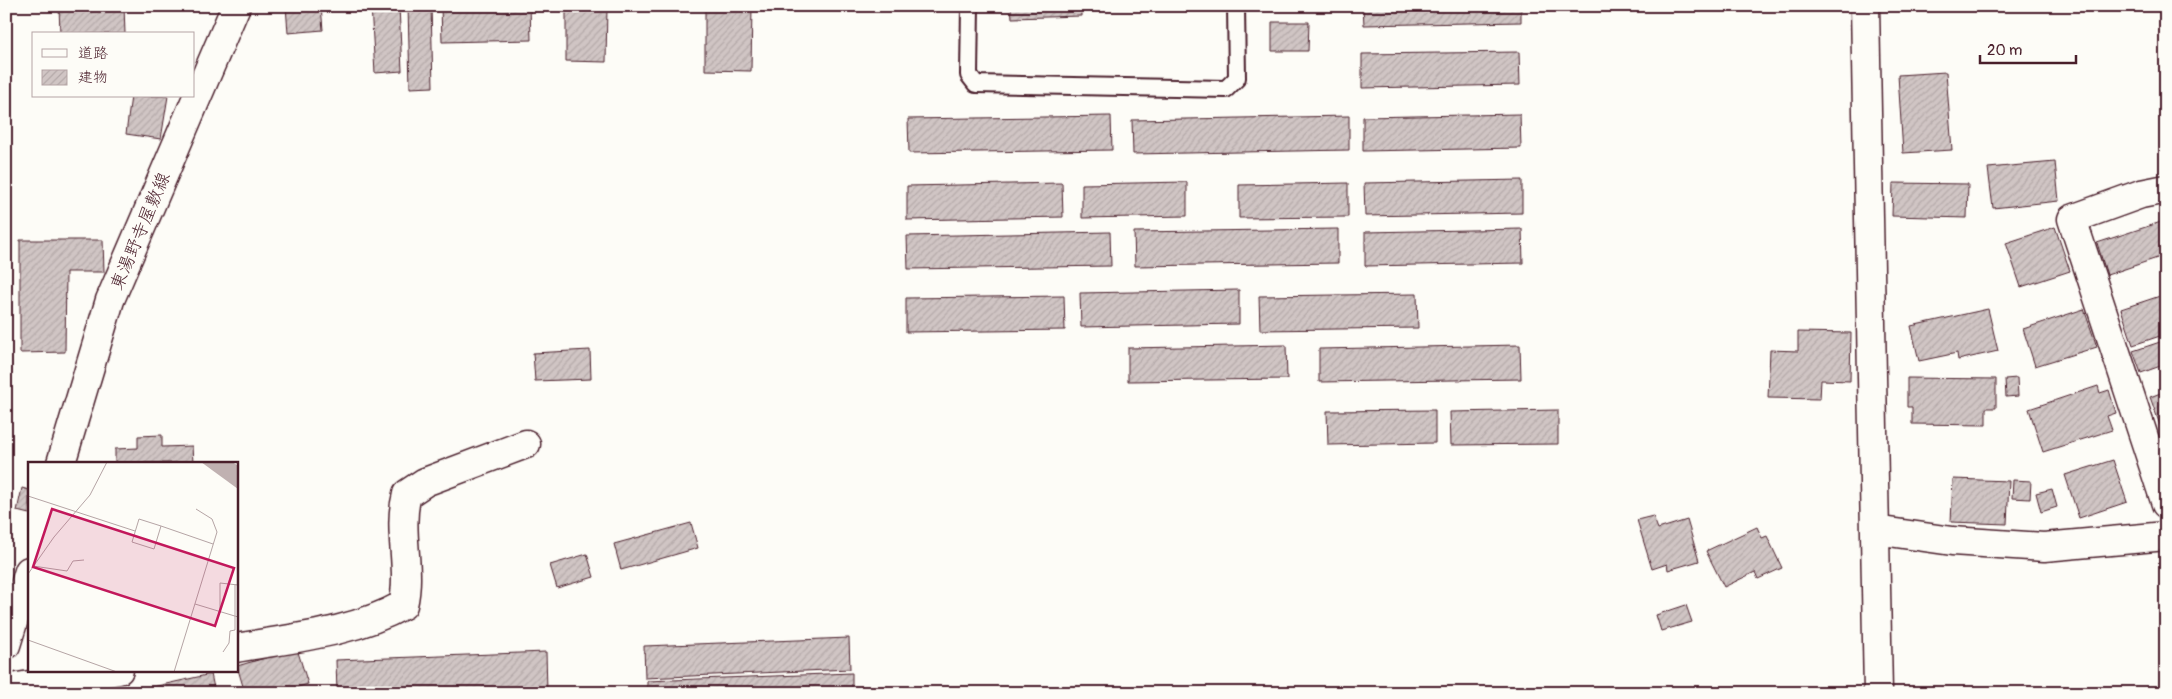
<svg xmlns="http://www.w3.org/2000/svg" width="2172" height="699" font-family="Pangolin,'Klee One',sans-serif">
	<defs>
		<pattern id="building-hatch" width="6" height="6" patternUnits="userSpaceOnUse" patternTransform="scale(1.25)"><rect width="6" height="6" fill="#d0c5c4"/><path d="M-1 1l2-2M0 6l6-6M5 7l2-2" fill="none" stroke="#b4a9a9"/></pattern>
	</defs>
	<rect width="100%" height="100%" fill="#fdfcf7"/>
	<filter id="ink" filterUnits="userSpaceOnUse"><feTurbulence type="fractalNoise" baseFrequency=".02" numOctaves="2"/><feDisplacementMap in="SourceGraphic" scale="10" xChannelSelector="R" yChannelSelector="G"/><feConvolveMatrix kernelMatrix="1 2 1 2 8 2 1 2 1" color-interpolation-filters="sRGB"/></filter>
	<g filter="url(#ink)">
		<path fill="url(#building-hatch)" stroke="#4a1f2b" d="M 59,6 L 124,6 L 125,34 L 60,34 Z
			M 286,6 L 321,6 L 323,30 L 288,33 Z
			M 371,6 L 399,6 L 402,71 L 375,73 Z
			M 408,6 L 431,6 L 433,87 L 410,88 Z
			M 441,6 L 530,6 L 531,40 L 442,42 Z
			M 566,6 L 607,6 L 606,62 L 566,61 Z
			M 705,6 L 752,6 L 751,71 L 705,70 Z
			M 776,6 L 816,6 L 816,10 L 776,10 Z
			M 1011,6 L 1081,6 L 1081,16 L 1012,18 Z
			M 1110,6 L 1186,6 L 1186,8 L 1110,9 Z
			M 1363,6 L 1521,6 L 1521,22 L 1364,25 Z
			M 1272,22 L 1309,22 L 1308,51 L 1272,51 Z
			M 1519,52 L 1520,85 L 1362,88 L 1362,54 Z
			M 1946,72 L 1952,150 L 1903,153 L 1898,75 Z
			M 131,96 L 168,96 L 161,139 L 126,134 Z
			M 1520,114 L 1521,148 L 1363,151 L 1363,117 Z
			M 1111,116 L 1112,150 L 909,153 L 908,119 Z
			M 1349,116 L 1349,150 L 1133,154 L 1132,120 Z
			M 2055,162 L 2059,201 L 1993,208 L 1988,168 Z
			M 1522,180 L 1522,213 L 1365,216 L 1364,183 Z
			M 1187,182 L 1187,216 L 1082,218 L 1082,184 Z
			M 1062,183 L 1063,217 L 907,220 L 907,186 Z
			M 1348,183 L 1348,217 L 1239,218 L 1239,185 Z
			M 1893,183 L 1968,184 L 1967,218 L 1892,216 Z
			M 2161,222 L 2166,237 L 2166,255 L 2107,275 L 2097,243 Z
			M 2055,227 L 2070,271 L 2021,287 L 2006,243 Z
			M 1338,229 L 1338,263 L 1135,266 L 1134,232 Z
			M 1522,229 L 1523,263 L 1365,266 L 1365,232 Z
			M 1110,232 L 1111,266 L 908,269 L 907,236 Z
			M 20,240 L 103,240 L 104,272 L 66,272 L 65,352 L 20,353 Z
			M 1239,290 L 1239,324 L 1081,327 L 1080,293 Z
			M 1417,294 L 1418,328 L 1260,330 L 1259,296 Z
			M 2166,294 L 2166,334 L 2133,345 L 2121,309 Z
			M 1064,296 L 1065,330 L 906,332 L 906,298 Z
			M 1988,309 L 1998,351 L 1958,360 L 1957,353 L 1919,361 L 1911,326 Z
			M 2084,309 L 2097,347 L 2035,366 L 2023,329 Z
			M 1798,332 L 1851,333 L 1850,381 L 1821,380 L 1820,399 L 1768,398 L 1770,350 L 1798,351 Z
			M 2166,340 L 2166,364 L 2141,373 L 2133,351 Z
			M 1286,345 L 1287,379 L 1128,381 L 1128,348 Z
			M 1520,345 L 1521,379 L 1319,382 L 1319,349 Z
			M 590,350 L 591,379 L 535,381 L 533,353 Z
			M 1907,378 L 1996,379 L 1996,408 L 1986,408 L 1986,425 L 1912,424 L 1912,407 L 1907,407 Z
			M 2017,378 L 2018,396 L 2006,397 L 2005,379 Z
			M 2098,386 L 2100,393 L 2109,390 L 2116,413 L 2107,416 L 2112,430 L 2043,452 L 2029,409 Z
			M 2166,391 L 2166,423 L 2160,425 L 2150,397 Z
			M 1435,410 L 1435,443 L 1328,445 L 1327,411 Z
			M 1558,410 L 1558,444 L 1451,445 L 1450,412 Z
			M 162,435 L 162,447 L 192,446 L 193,463 L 115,463 L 115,449 L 138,448 L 138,436 Z
			M 2113,460 L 2127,502 L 2079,518 L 2065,475 Z
			M 1953,479 L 2009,481 L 2007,524 L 1951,522 Z
			M 2013,480 L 2031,481 L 2030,499 L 2012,498 Z
			M 22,488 L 29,490 L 29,514 L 17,511 Z
			M 2052,489 L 2057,507 L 2041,512 L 2036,493 Z
			M 1653,516 L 1658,529 L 1687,520 L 1699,561 L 1668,570 L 1667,564 L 1652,569 L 1637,520 Z
			M 691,523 L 698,548 L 621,570 L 614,544 Z
			M 1757,527 L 1762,538 L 1767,536 L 1782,568 L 1758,579 L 1755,572 L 1724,587 L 1706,551 Z
			M 587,554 L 594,577 L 557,588 L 550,565 Z
			M 1686,605 L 1692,622 L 1661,631 L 1656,615 Z
			M 849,638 L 850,669 L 645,678 L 644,646 Z
			M 297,649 L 308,684 L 279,693 L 245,693 L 237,666 Z
			M 546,652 L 547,691 L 337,693 L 336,660 Z
			M 852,673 L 852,693 L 647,693 L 647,681 Z
			M 211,674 L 215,693 L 130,693 L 130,692 Z"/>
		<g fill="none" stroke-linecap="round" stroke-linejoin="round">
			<g stroke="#4a1f2b" stroke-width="20">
				<path id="service" d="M 970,6 L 969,75 L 976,84 L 1226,89 L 1237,78 L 1236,6"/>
			</g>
			<g stroke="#4a1f2b" stroke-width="31">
				<path id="minor" d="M 1865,6 L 1878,693
					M 2166,189 L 2141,194 L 2072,219 L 2166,504
					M 1875,530 L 1952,541 L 2044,547 L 2166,536
					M 236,648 C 292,638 353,633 403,605 C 412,569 397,531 407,494 L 425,482 L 526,444
					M 6,689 L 119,670"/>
			</g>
			<g stroke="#4a1f2b" stroke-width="31">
				<path id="secondary" d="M 61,463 L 110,300 L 236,6
					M 6,645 L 29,571"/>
			</g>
			<use href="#service" stroke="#fdfcf7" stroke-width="16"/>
			<use href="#minor" stroke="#fdfcf7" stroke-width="28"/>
			<use href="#secondary" stroke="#fdfcf7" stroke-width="28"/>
		</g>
	</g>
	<g text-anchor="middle" stroke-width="5" stroke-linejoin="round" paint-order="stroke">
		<g font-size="18" fill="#4a1f2b" stroke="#fdfcf7">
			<text transform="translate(140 231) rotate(-67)" y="6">東湯野寺屋敷線</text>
		</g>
	</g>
	<g transform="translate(28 462)">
		<rect width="210" height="210" fill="#fdfcf7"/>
		<path d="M 173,0 L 204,0 L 209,3 L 210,27 Z" fill="#c0b1b1"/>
		<path fill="none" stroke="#b5a4a5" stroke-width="1" d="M 0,34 L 107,69M 133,64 L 126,87 L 104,80 L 111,57 L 133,64 L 185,82M 5,104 L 39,109 L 45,99 L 56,98M 0,112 L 26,75 L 62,33 L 79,0M 167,142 L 210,155M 192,151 L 192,121 L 210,123M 0,178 L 89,210M 195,190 L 201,181 L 202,169 L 207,168 L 207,122M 146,210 L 189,70 L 184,57 L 168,47"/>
		<path fill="#c2185b" fill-opacity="0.15" stroke="#c2185b" stroke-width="2.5" d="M 24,47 L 206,106 L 187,164 L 5,105 Z"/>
		<rect width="210" height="210" fill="none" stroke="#4a1f2b" stroke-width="2.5"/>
	</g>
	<rect width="2172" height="699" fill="none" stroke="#fdfcf7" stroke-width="25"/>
	<rect x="12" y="12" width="2147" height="674" fill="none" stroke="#4a1f2b" stroke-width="2" filter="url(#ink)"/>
	<rect x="32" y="32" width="162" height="65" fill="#fdfcf7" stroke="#b5a4a5"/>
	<rect x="42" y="49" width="25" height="8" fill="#fdfcf7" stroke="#b5a4a5"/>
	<text x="78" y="58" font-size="15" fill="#4a1f2b">道路</text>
	<rect x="42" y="70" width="25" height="15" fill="url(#building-hatch)" stroke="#b5a4a5"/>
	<text x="78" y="82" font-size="15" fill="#4a1f2b">建物</text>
	<path d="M1980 55v8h96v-8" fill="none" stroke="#4a1f2b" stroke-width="2.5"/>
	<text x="1987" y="55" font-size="15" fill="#4a1f2b" stroke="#fdfcf7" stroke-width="4" paint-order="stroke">20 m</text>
</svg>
